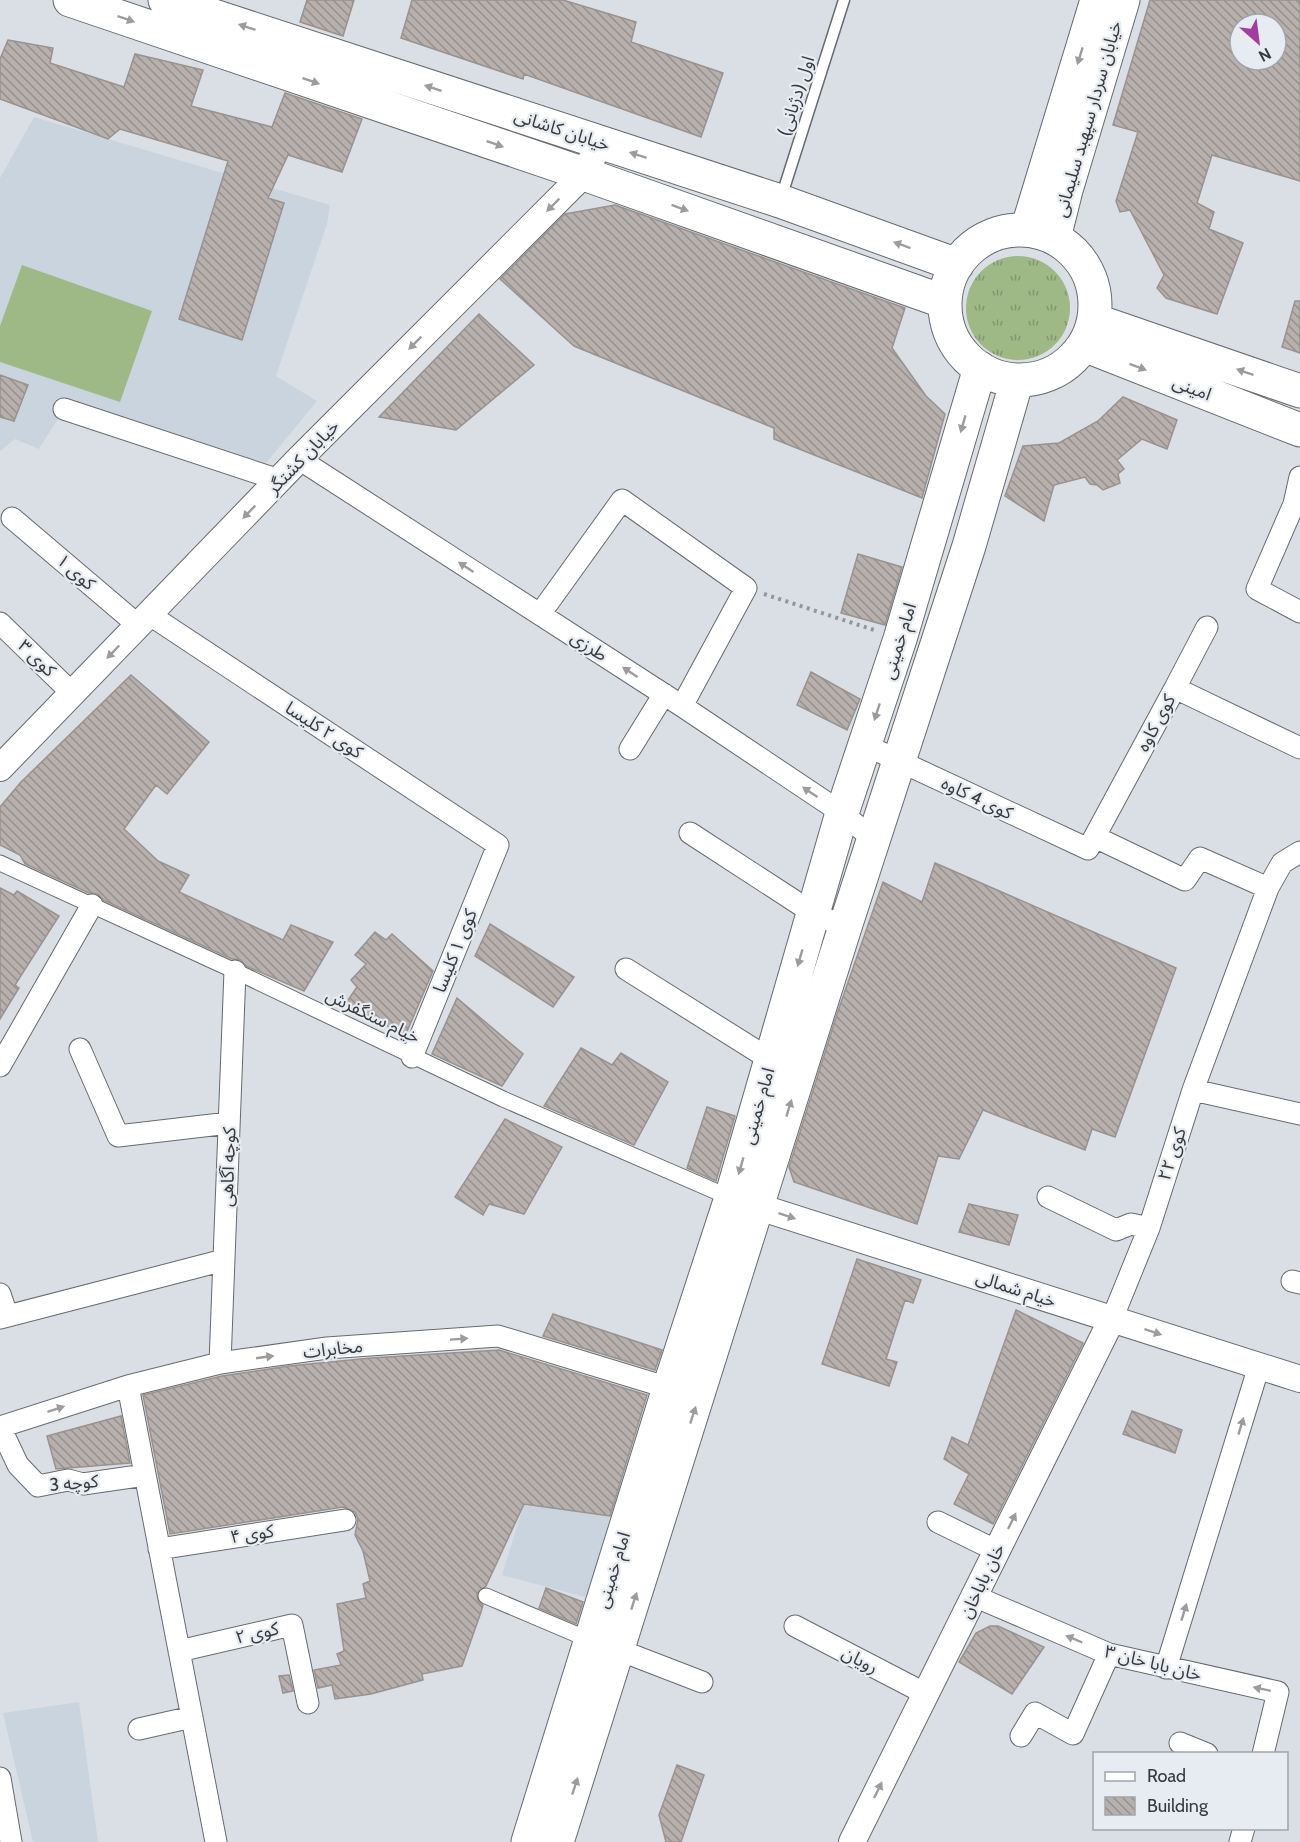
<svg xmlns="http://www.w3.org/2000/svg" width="1300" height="1842" font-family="Cabin,'Noto Sans Arabic',sans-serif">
	<defs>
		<pattern id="grass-tufts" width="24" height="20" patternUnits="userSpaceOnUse" patternTransform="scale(1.5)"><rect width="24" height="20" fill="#9eb986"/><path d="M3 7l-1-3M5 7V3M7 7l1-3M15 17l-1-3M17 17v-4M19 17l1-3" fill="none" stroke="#82976f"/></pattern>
		<pattern id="building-back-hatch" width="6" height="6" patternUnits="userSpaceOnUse" patternTransform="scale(1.5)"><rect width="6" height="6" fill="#b7b0ad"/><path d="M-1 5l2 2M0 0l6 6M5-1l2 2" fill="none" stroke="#96908e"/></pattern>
	</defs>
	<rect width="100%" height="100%" fill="#dadfe5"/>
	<path fill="#c9d4df" d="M 34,117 L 330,205 L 327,224 L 276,376 L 317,401 L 258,473 L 64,409 L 39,449 L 15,439 L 0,451 L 0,178 Z
		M 524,1504 L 610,1516 L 588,1598 L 502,1575 Z
		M 79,1702 L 98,1842 L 33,1842 L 3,1713 Z"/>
	<path fill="url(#grass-tufts)" d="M966 308a52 52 0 1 1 104 0a52 52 0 1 1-104 0Z"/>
	<path fill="#9eb986" d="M 22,265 L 152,311 L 120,402 L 0,362 L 0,326 Z"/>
	<path fill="url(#building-back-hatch)" stroke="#99928f" stroke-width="1.5" fill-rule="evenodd" d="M 307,0 L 354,0 L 343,36 L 300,22 Z
		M 412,0 L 563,0 L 636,22 L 631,42 L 723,73 L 701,137 L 524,74 L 523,79 L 401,38 Z
		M 1150,0 L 1300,0 L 1300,181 L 1212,155 L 1197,203 L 1214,212 L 1209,229 L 1243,243 L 1217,314 L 1166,298 L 1157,288 L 1164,275 L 1130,210 L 1120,212 L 1116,201 L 1138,132 L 1113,125 ZM 1240,24 L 1276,24 L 1276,60 L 1240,60 Z
		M 8,40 L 53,48 L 50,63 L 124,87 L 135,54 L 203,70 L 191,106 L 272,127 L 285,93 L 362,119 L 342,172 L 288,155 L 268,198 L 284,203 L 242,340 L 179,319 L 228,161 L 120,129 L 108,139 L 0,99 L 0,59 Z
		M 615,205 L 905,308 L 892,348 L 926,396 L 945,414 L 922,498 L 774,439 L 774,428 L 574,346 L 500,279 L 565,214 Z
		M 1295,301 L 1300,301 L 1300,353 L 1282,347 Z
		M 479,314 L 534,365 L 456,430 L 379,417 Z
		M 0,375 L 28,385 L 14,421 L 0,417 Z
		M 1123,397 L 1177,420 L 1167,449 L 1142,439 L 1117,460 L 1124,469 L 1118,474 L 1120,483 L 1103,490 L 1097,485 L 1090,484 L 1085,477 L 1054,485 L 1044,521 L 1005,496 L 1023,446 L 1059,443 L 1098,421 Z
		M 858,554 L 902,567 L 885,625 L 841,613 Z
		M 811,672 L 860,699 L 847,730 L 797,705 Z
		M 131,675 L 209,742 L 167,794 L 156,785 L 124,829 L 158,861 L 189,875 L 179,892 L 283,940 L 291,925 L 333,942 L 304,991 L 246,966 L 241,960 L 232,959 L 103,900 L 98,894 L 89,893 L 25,864 L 20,855 L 0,845 L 0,807 L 21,782 Z
		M 935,863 L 1176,968 L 1115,1137 L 1092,1129 L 1085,1150 L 983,1110 L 959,1159 L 938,1156 L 917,1224 L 794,1182 L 789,1167 L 838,1011 L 883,882 L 922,902 Z
		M 0,888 L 14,895 L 17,891 L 59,916 L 15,985 L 19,988 L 0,1019 Z
		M 490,924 L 574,977 L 553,1007 L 475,956 Z
		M 375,932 L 386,940 L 392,934 L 433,971 L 405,1036 L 346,1003 L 357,987 L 351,980 L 366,964 L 355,955 Z
		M 457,998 L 523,1054 L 502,1086 L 432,1054 Z
		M 581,1048 L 612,1065 L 621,1053 L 668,1082 L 634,1145 L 544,1106 Z
		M 707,1107 L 735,1116 L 716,1181 L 687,1168 Z
		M 505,1119 L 562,1147 L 524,1214 L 489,1204 L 483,1215 L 455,1197 Z
		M 969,1204 L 1018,1215 L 1009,1245 L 959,1232 Z
		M 857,1259 L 921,1280 L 913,1303 L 905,1300 L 886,1359 L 897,1362 L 889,1386 L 822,1364 Z
		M 1016,1310 L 1083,1343 L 993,1524 L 954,1504 L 969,1474 L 944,1459 L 952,1437 L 968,1445 Z
		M 553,1314 L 662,1350 L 655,1370 L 543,1336 Z
		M 499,1350 L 647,1395 L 610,1516 L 524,1504 L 486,1586 L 477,1593 L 478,1601 L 483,1605 L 481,1612 L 462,1666 L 422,1674 L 423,1680 L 371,1694 L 335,1699 L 332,1685 L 318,1688 L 314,1670 L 341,1665 L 337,1654 L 344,1651 L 337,1604 L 366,1598 L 363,1584 L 370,1581 L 363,1551 L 355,1535 L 358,1519 L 355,1512 L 343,1507 L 170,1534 L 143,1395 L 222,1376 L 289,1366 L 371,1358 Z
		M 1132,1411 L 1182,1430 L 1175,1453 L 1123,1434 Z
		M 121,1416 L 130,1463 L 56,1469 L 47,1436 Z
		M 546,1588 L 583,1602 L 576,1624 L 539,1608 Z
		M 990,1626 L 998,1626 L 1044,1647 L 1012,1694 L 959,1662 L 976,1633 Z
		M 289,1675 L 293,1691 L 283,1693 L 279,1676 Z
		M 677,1765 L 704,1775 L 681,1842 L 666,1842 L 659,1815 Z"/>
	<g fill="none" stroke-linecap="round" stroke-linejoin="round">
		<g stroke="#666b70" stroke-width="13">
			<path id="service" d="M 781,198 L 844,0"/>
		</g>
		<g stroke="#666b70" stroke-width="17">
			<path id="pedestrian" d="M 0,863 L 235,971 L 503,1099 L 731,1198
				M 486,1596 L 592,1641"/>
		</g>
		<g stroke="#666b70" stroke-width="23">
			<path id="minor" d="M 64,409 L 279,480
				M 299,459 L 682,706 L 842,813 L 873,839
				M 1300,477 L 1294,504 L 1257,589 L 1300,612
				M 12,518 L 139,626
				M 540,614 L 622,500 L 746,588 L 682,706
				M 150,615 L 498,845 L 412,1057
				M 0,623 L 73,694
				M 1175,688 L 1207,627
				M 865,745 L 1088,849 L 1175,688 L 1300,748
				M 630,749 L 664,694
				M 690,833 L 813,913 L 845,927
				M 1095,837 L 1185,880 L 1200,858 L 1268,888
				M 626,969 L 771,1060
				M 80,1049 L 118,1136 L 229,1123
				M 0,1066 L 92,905
				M 1193,1090 L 1268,888 L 1282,863 L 1300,852
				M 1048,1197 L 1116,1230 L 1131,1224 L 1149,1228
				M 1292,1281 L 1300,1283
				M 0,1294 L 7,1315
				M 0,1318 L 224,1260
				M 1112,1319 L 1149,1228 L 1193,1090 L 1300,1114
				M 220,1363 L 235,971
				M 128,1386 L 216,1842
				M 0,1427 L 128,1386 L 220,1363 L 327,1348 L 498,1336 L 669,1388
				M 0,1427 L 18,1465 L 38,1486 L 68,1480 L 83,1484 L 145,1475
				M 938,1522 L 997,1551
				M 159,1549 L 345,1520
				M 974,1596 L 1109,1654 L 1278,1692 L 1263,1754
				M 795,1626 L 926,1694
				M 619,1650 L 702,1682
				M 179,1651 L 292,1625 L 308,1703
				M 1166,1668 L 1259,1366
				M 139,1729 L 192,1717
				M 1021,1736 L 1035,1713 L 1073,1734 L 1109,1654
				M 1180,1743 L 1207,1754
				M 0,1778 L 11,1842
				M 1240,1842 L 1244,1828"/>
		</g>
		<g stroke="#666b70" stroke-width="28">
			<path id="tertiary" d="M 0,768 L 299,459 L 584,174 L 600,143
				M 740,1201 L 1300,1379
				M 852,1842 L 1112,1319"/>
		</g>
		<g stroke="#666b70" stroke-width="35">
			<path id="primary" d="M 70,0 L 584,174 L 945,302
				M 165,0 L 780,201 L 957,265
				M 1027,230 L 1097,0
				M945 305a75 75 0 1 1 150 0a75 75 0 1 1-150 0Z
				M 1054,238 L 1066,190 L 1123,0
				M 1094,320 L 1300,391
				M 1084,345 L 1300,430
				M 528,1842 L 669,1388 L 731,1198 L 842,813 L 900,639 L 980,368
				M 557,1842 L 845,927 L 969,546 L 1017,380"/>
		</g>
		<path stroke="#93979c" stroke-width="4" stroke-dasharray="3 4.5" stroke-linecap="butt" d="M 764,594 L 877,631"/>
		<use href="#service" stroke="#fff" stroke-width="10"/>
		<use href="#pedestrian" stroke="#fff" stroke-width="15"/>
		<use href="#minor" stroke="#fff" stroke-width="21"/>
		<use href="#tertiary" stroke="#fff" stroke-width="26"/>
		<use href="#primary" stroke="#fff" stroke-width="33"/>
	</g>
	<defs><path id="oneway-solid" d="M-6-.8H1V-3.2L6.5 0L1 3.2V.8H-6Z" transform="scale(1.5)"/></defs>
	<g fill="#9c9c9e">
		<use href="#oneway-solid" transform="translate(126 19) rotate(19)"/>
		<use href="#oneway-solid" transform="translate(247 27) rotate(-162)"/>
		<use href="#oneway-solid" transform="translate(1080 56) rotate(107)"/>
		<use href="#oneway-solid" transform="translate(311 81) rotate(19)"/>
		<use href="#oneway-solid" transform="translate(433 88) rotate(-162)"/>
		<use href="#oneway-solid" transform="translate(495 144) rotate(19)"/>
		<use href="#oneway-solid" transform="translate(638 155) rotate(-162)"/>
		<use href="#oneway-solid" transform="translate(553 205) rotate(135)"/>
		<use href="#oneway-solid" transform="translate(680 208) rotate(20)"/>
		<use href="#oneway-solid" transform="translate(902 245) rotate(-160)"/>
		<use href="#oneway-solid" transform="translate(415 343) rotate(135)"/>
		<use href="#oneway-solid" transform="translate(1138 367) rotate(21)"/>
		<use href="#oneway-solid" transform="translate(1245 372) rotate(-161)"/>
		<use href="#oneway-solid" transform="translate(963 424) rotate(106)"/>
		<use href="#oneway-solid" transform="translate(249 512) rotate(134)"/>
		<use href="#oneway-solid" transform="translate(466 567) rotate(-147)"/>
		<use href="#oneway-solid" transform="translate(113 652) rotate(134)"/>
		<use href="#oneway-solid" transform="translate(630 672) rotate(-147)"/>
		<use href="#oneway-solid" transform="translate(877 712) rotate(108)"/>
		<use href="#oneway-solid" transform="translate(810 792) rotate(-146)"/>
		<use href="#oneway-solid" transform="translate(800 958) rotate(106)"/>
		<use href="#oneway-solid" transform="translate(789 1108) rotate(-73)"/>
		<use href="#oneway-solid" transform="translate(741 1166) rotate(106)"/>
		<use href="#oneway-solid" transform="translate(787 1216) rotate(18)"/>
		<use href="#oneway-solid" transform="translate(1153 1332) rotate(18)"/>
		<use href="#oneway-solid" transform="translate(459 1339) rotate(-4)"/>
		<use href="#oneway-solid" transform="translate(265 1357) rotate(-8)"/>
		<use href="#oneway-solid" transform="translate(56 1409) rotate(-18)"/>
		<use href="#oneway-solid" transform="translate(693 1415) rotate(-72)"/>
		<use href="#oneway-solid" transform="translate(1241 1426) rotate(-73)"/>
		<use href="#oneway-solid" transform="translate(1012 1521) rotate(-64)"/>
		<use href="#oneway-solid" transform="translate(634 1601) rotate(-72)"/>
		<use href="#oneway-solid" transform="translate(1184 1612) rotate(-73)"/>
		<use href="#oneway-solid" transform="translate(1074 1639) rotate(-157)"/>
		<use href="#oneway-solid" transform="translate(1262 1689) rotate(-168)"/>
		<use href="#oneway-solid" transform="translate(575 1786) rotate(-72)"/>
		<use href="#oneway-solid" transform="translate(878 1790) rotate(-64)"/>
	</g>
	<g text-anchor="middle" stroke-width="4.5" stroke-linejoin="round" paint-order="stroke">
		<g font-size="18" fill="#383a3d" stroke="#e7ecf2">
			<text transform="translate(796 96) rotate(-72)" y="6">اول (دژبانی)</text>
			<text transform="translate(1088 119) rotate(-74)" y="6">خیابان سردار سپهبد سلیمانی</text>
			<text transform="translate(562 130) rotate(18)" y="6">خیابان کاشانی</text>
			<text transform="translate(1192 388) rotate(21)" y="6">امینی</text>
			<text transform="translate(303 457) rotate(-46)" y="6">خیابان کشتگر</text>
			<text transform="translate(76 572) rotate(41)" y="6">کوی ۱</text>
			<text transform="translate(899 641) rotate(-73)" y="6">امام خمینی</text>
			<text transform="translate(589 646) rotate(33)" y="6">طرزی</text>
			<text transform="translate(37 658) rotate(44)" y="6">کوی ۳</text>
			<text transform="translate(1156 723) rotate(-62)" y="6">کوی کاوه</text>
			<text transform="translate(324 730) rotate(33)" y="6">کوی ۲ کلیسا</text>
			<text transform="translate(977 798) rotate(25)" y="6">کوی 4 کاوه</text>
			<text transform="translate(455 951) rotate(-68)" y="6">کوی ۱ کلیسا</text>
			<text transform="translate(373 1016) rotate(26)" y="6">خیام سنگفرش</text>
			<text transform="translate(758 1106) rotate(-74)" y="6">امام خمینی</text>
			<text transform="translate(1172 1154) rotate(-72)" y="6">کوی ۲۲</text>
			<text transform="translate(228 1167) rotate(-88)" y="6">کوچه آگاهی</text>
			<text transform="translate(1016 1289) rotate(18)" y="6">خیام شمالی</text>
			<text transform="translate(333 1349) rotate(-6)" y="6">مخابرات</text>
			<text transform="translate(74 1483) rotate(-5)" y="6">کوچه 3</text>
			<text transform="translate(252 1534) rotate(-9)" y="6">کوی ۴</text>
			<text transform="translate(613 1570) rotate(-73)" y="6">امام خمینی</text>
			<text transform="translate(982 1581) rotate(-64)" y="6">خان باباخان</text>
			<text transform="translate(257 1633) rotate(-13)" y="6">کوی ۲</text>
			<text transform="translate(860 1660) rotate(28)" y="6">رویان</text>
			<text transform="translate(1153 1663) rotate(14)" y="6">خان بابا خان ۳</text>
		</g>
	</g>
	<rect x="1093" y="1752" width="195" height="78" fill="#e7ecf2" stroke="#a1a5aa" stroke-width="1.5"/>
	<rect x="1105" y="1772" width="30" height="9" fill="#ffffff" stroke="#a1a5aa" stroke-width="1.5"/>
	<text x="1147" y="1782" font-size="18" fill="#383a3d">Road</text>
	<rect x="1105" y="1797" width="30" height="18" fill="url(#building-back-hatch)" stroke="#a1a5aa" stroke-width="1.5"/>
	<text x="1147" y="1812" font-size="18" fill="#383a3d">Building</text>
	<g transform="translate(1258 42) rotate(152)"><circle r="28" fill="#e7ecf2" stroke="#a1a5aa" stroke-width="1.5"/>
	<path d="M0-4.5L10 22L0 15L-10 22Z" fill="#a33ca0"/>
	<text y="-9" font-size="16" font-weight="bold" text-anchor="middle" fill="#383a3d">N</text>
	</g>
</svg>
